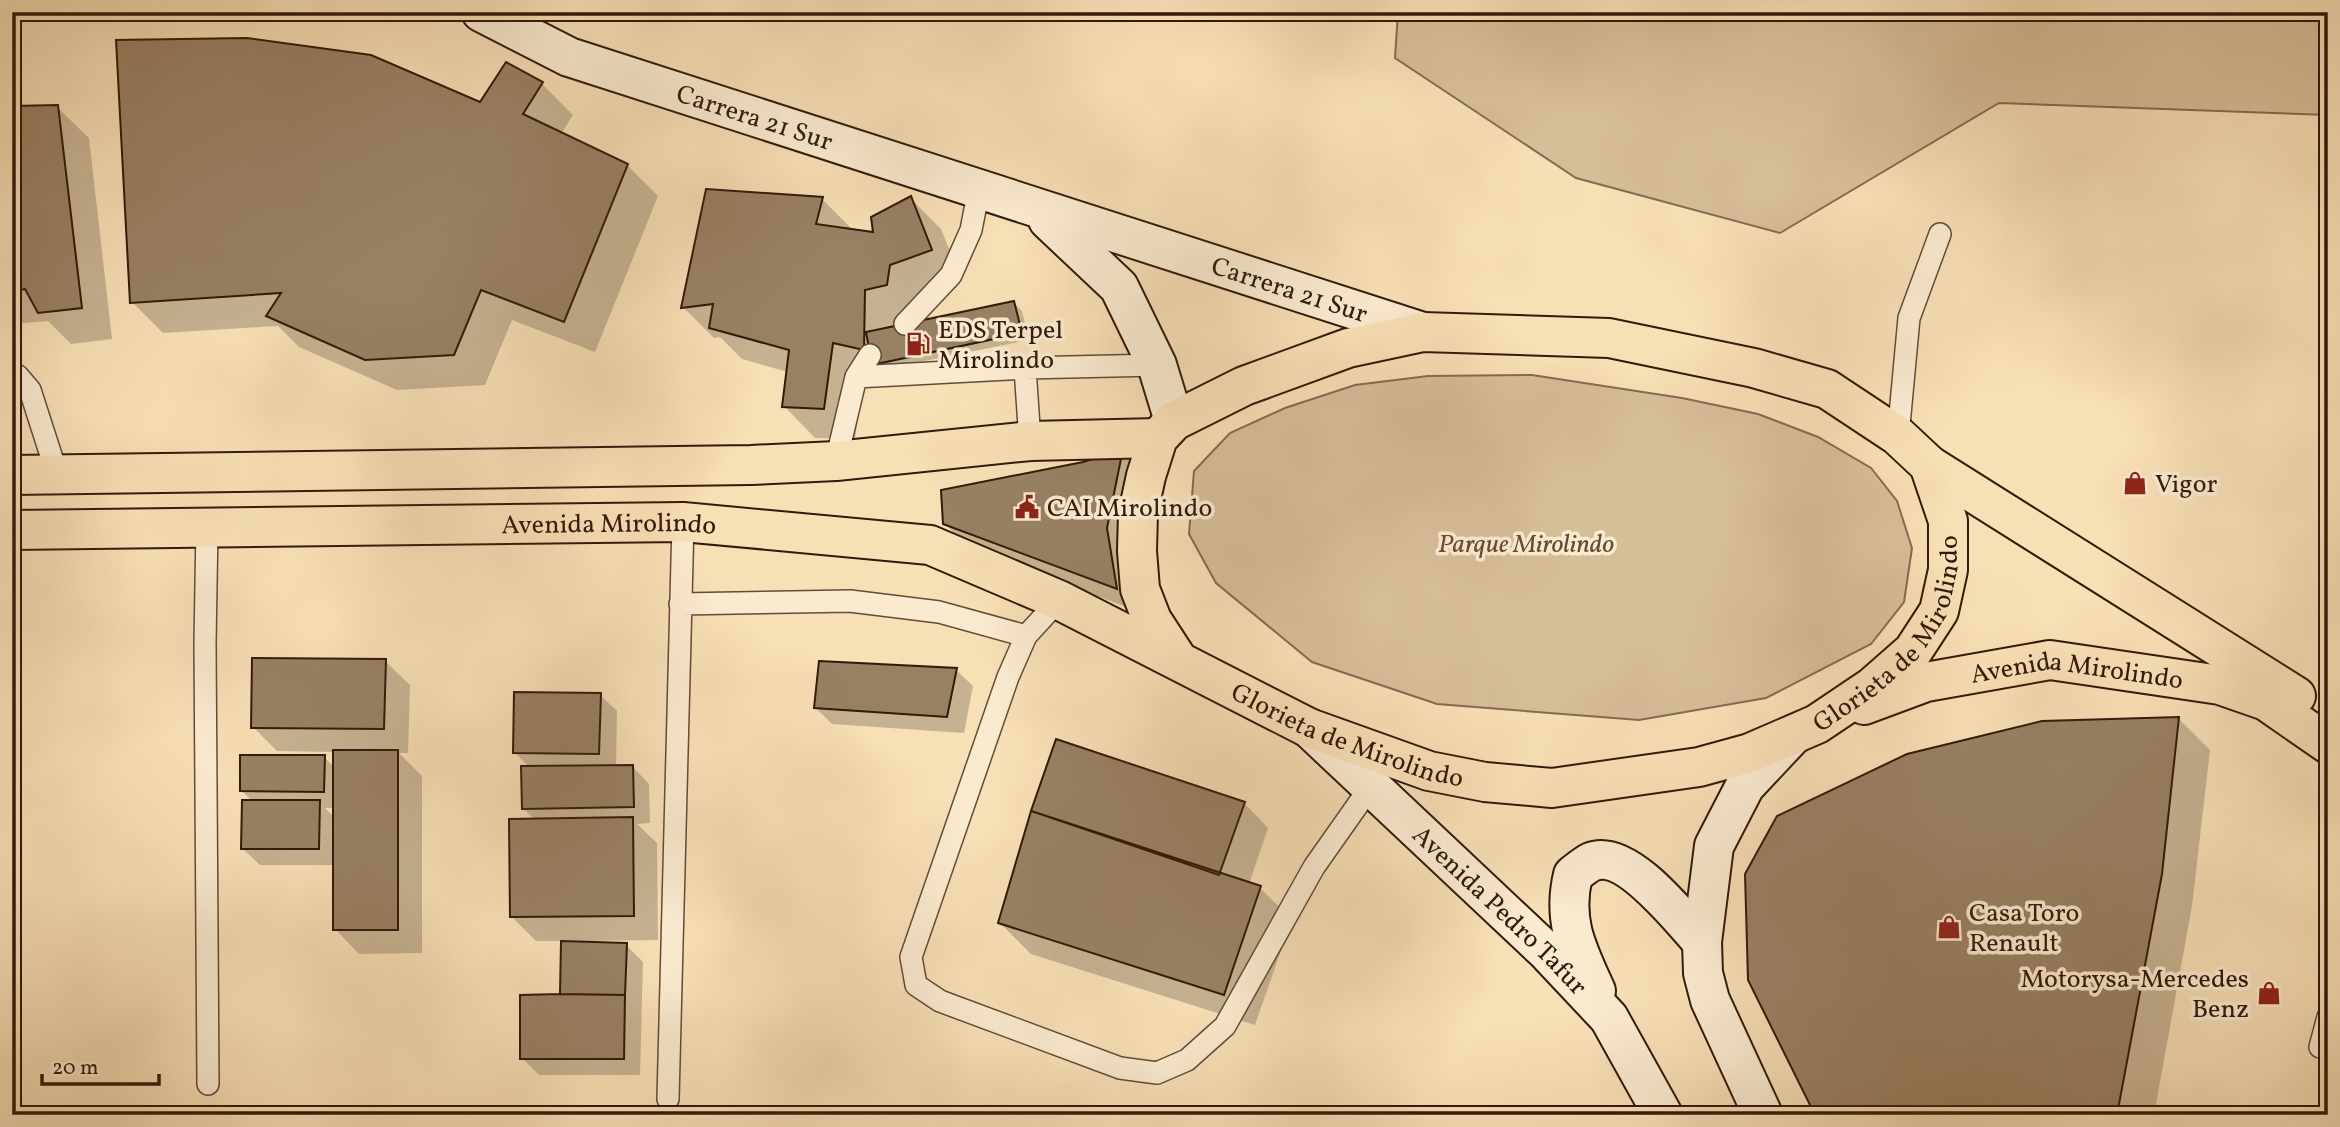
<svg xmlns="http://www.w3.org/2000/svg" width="2340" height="1127" font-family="Vollkorn,serif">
	<rect width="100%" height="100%" fill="#f7dfb6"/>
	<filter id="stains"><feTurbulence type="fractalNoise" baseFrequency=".00286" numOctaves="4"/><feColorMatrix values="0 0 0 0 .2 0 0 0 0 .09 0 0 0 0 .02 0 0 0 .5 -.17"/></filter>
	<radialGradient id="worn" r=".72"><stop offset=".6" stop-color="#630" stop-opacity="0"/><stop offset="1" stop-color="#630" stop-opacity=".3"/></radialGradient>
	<path fill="#d6be99" stroke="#846c52" stroke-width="2" d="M 1398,12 L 2328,12 L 2328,115 L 1999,103 L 1780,233 L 1576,178 L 1395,58 Z
		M 1532,375 L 1682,398 L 1758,414 L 1818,437 L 1871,468 L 1897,501 L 1912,548 L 1904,602 L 1871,644 L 1766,698 L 1639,720 L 1437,704 L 1312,662 L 1216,583 L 1189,534 L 1194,471 L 1230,433 L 1285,408 L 1355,385 L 1428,376 Z"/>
	<path fill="#0003" fill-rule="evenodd" d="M 506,65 L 542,84 L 573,115 L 561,134 L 627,165 L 658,196 L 595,352 L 512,320 L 485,385 L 397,390 L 299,347 L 278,326 L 163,333 L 132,302 L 481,104 Z
		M 57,107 L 89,138 L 112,339 L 71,344 L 48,321 L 12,324 L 12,183 Z
		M 910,198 L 941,229 L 962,281 L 921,296 L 895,327 L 1014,303 L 1022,311 L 1029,340 L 864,373 L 855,439 L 815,438 L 784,406 L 788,372 L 742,359 L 720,337 L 714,338 L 683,307 L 822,199 L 854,231 L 875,234 Z
		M 1123,451 L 1147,475 L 1140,612 L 969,548 L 945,524 L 1014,479 Z
		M 385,661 L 410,685 L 408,753 L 399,753 L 422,776 L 422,953 L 359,954 L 335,929 L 335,865 L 260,865 L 243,849 L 253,802 L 242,791 L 324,757 L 335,768 L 335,752 L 277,751 L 253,727 ZM 325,808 L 335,808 L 335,818 Z
		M 956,670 L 973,686 L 964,733 L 832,724 L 816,708 Z
		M 600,695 L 617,711 L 616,767 L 633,767 L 649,784 L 650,823 L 637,824 L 657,843 L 658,940 L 588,941 L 588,944 L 626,945 L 643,962 L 640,1075 L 539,1075 L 522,1058 L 562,996 L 563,941 L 536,941 L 512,917 L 535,820 L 523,808 L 530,768 L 515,753 Z
		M 2178,718 L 2210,750 L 2192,906 L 2154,1115 L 1817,1115 Z
		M 1244,803 L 1268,828 L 1249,884 L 1260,888 L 1292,919 L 1255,1025 L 1031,954 L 999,922 Z"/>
	<path fill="#988063" stroke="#321a0a" stroke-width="2" d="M 247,38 L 371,55 L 480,102 L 506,62 L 543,82 L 523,114 L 628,164 L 564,322 L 481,290 L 454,355 L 365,360 L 266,316 L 281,293 L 130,303 L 116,40 Z
		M 58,105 L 82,308 L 38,313 L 25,289 L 12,291 L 12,106 Z
		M 706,189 L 823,197 L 816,224 L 873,232 L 871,217 L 911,196 L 932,250 L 890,265 L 887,285 L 865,290 L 864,350 L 833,343 L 824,409 L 782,407 L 789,350 L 709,328 L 713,304 L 681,308 Z
		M 1014,301 L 1022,333 L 872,365 L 866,332 Z
		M 1123,449 L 1107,528 L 1117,589 L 943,524 L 941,490 L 1083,462 Z
		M 252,658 L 386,659 L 384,729 L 251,728 Z
		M 819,661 L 957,668 L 947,717 L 814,708 Z
		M 514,692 L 601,693 L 599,754 L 513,753 Z
		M 2179,717 L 2162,874 L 2117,1115 L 1815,1115 L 1748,980 L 1745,874 L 1777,816 L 1907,754 L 2042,721 Z
		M 1056,739 L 1245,802 L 1219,875 L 1031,811 Z
		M 333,750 L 398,750 L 398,930 L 333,930 Z
		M 240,755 L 325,755 L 324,792 L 240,791 Z
		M 633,765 L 634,807 L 522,809 L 521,766 Z
		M 242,800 L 320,800 L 319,849 L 241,849 Z
		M 1031,811 L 1261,886 L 1224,995 L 998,923 Z
		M 633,817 L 634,916 L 510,917 L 509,819 Z
		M 561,941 L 627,943 L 625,995 L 560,994 Z
		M 560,994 L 625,995 L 624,1059 L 520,1059 L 520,995 Z"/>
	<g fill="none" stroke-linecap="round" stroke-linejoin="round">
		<g stroke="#634b35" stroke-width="24">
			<path id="service" d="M 905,324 L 951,275 L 971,230 L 979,189
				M 1025,368 L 1157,365
				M 12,377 L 18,376 L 30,390 L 57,474
				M 856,377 L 1025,368 L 1030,441
				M 1898,436 L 1909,318 L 1940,234
				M 836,461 L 856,377 L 870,355
				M 207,527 L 205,643 L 208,1084
				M 1059,600 L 1026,636 L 1008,677 L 911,957 L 916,985 L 940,1001 L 1120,1068 L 1157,1073 L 1187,1060 L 1225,1026 L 1314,867 L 1371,786
				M 680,604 L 850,601 L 939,612 L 1026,636
				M 2320,1047 L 2328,1017
				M 668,1099 L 683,522"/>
		</g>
		<g stroke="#321a0a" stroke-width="42">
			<g id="secondary">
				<path id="s1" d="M 481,12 L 569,57 L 1423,332"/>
				<path d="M 1048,220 L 1119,287 L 1157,365 L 1174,421"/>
				<path id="s2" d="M 1309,728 L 1547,952 L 1609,1018 L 1663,1115"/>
				<path d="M 1596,991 C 1577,949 1562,921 1573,875 C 1578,871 1585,865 1591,862 C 1626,847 1681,919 1702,942"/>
				<path d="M 1763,1115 L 1710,1000 L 1703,973 L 1702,942 L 1714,846 L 1745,786 L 1792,736"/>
			</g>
		</g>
		<g stroke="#321a0a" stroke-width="42">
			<g id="primary">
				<path d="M 1929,465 L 2296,696"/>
				<path d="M 12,475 L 751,465 L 836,461 L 1030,441 L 1158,438"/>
				<path id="s3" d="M 12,530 L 683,522 L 930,545 L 1059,600 L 1309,728 L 1429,771 L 1485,782 L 1552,788 L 1699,767 L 1750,753 L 1817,724 L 1872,687 L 1913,651 L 1939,611 L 1948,570 L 1948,521 L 1929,465 L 1898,436 L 1827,389 L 1754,368 L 1609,338 L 1423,332 L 1348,348 L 1244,386 L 1174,421 L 1158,438 L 1146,476 L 1138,513 L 1137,551 L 1140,589 L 1152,620 L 1178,660"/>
				<path id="s4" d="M 1864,705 L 1926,682 L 2050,660 L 2220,685 L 2266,701 L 2328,744"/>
			</g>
		</g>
		<use href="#service" stroke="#faead0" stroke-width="21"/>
		<use href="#secondary" stroke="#faead0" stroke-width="38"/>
		<use href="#primary" stroke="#f7dfb6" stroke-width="38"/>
	</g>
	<defs>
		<g id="fuel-bare" transform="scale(1.89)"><path d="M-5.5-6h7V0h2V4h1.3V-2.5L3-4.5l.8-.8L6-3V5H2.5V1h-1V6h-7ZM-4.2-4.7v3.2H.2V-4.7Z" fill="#8f2418" stroke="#faead0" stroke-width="2.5" paint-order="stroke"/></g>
		<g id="shop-bare" transform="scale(1.89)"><path d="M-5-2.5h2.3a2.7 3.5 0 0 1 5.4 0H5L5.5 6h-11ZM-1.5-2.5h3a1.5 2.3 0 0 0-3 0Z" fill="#8f2418" stroke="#faead0" stroke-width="2.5" paint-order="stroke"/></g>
		<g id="civic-bare" transform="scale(1.89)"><path d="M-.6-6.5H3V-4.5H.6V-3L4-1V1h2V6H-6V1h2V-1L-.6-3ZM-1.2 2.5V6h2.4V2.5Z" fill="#8f2418" stroke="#faead0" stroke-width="2.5" paint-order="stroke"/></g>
	</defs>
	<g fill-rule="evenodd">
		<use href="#fuel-bare" x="918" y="344"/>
		<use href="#shop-bare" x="2135" y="483"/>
		<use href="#civic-bare" x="1027" y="507"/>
		<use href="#shop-bare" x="1949" y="927"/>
		<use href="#shop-bare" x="2269" y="993"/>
	</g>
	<g text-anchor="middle" stroke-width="7" stroke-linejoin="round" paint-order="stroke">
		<g font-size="26" fill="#321a0a" stroke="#faead0">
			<text dy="9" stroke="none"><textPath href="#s1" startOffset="294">Carrera 21 Sur</textPath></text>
			<text dy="9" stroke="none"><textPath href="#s1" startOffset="856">Carrera 21 Sur</textPath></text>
			<text dy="9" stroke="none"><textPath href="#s3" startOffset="597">Avenida Mirolindo</textPath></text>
			<text dy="9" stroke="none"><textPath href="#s3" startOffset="1988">Glorieta de Mirolindo</textPath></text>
			<text dy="9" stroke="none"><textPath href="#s4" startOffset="219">Avenida Mirolindo</textPath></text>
			<text dy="9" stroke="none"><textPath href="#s3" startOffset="1379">Glorieta de Mirolindo</textPath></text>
			<text dy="9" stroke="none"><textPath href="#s2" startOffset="264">Avenida Pedro Tafur</textPath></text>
		</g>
		<g font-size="26" fill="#321a0a" stroke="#faead0" text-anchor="start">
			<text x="938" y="338">EDS Terpel<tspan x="938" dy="30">Mirolindo</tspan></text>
			<text x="2155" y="492">Vigor</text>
			<text x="1047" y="516">CAI Mirolindo</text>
			<text x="1969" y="921">Casa Toro<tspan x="1969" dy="30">Renault</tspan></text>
			<text x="2249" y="987" text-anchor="end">Motorysa-Mercedes<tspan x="2249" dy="30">Benz</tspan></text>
		</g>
		<g font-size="26" font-style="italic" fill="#634b35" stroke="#faead0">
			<text x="1526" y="552">Parque Mirolindo</text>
		</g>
	</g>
	<rect width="2340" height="1127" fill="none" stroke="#f7dfb6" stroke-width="42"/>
	<rect x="14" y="14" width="2312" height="1099" fill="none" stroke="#321a0a" stroke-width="3.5"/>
	<rect x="21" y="21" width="2298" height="1085" fill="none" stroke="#321a0a" stroke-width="2"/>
	<path d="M42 1074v10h117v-10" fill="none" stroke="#321a0a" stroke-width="3.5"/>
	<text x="52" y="1074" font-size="21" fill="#321a0a" stroke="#faead0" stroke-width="5" paint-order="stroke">20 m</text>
	<rect width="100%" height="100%" filter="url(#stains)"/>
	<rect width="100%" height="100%" fill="url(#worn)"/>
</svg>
